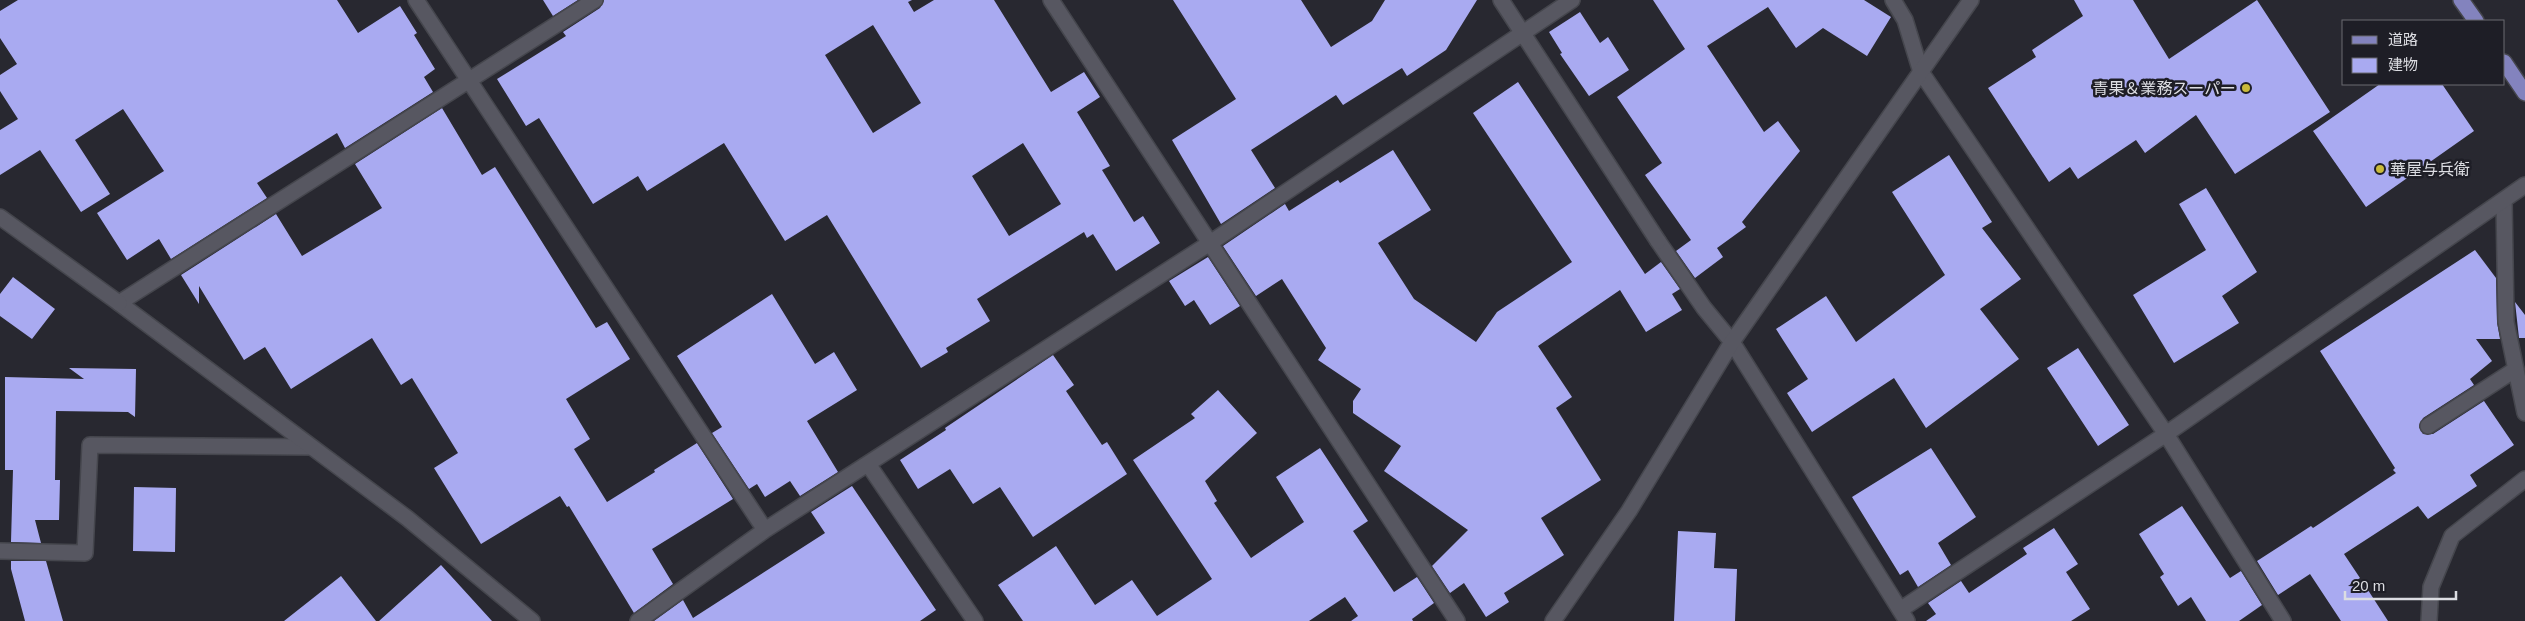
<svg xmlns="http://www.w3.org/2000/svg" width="2525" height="621" font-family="Helvetica,'Noto Sans JP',sans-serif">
	<rect width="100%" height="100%" fill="#282830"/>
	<path fill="#a9aaf1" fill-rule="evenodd" d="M 18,0 L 337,0 L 358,33 L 400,6 L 417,33 L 414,35 L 435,69 L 424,77 L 433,92 L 345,148 L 337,133 L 257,183 L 267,198 L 171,259 L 159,239 L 127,260 L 97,213 L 164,171 L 123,109 L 75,140 L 110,194 L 81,212 L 40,150 L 0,175 L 0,130 L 18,119 L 0,91 L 0,75 L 17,64 L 0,38 L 0,11 Z
		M 543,0 L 578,0 L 553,16 Z
		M 604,0 L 912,0 L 908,2 L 914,12 L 934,0 L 994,0 L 1051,92 L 1084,72 L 1100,97 L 1077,112 L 1110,166 L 1102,170 L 1134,222 L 1143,216 L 1160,243 L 1116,271 L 1093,234 L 1087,238 L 1084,232 L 977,299 L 990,321 L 946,348 L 948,352 L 921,368 L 827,215 L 785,241 L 724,143 L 647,191 L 638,176 L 593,204 L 539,118 L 526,126 L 497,79 L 566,36 L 563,32 L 600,8 ZM 873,25 L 921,103 L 873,133 L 825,55 ZM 1023,143 L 1061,204 L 1009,236 L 972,176 Z
		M 1173,0 L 1301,0 L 1331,47 L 1372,21 L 1385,0 L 1477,0 L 1446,50 L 1407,76 L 1402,68 L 1343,105 L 1336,95 L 1251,150 L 1275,188 L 1221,224 L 1172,140 L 1236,99 Z
		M 1653,0 L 1864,0 L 1891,17 L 1867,56 L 1823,28 L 1796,48 L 1768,7 L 1707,46 L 1764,132 L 1778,121 L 1800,151 L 1742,222 L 1746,227 L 1717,248 L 1723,257 L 1695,278 L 1676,251 L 1691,240 L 1645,175 L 1662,163 L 1617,97 L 1685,49 Z
		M 2074,0 L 2133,0 L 2169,59 L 2257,0 L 2330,112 L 2235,174 L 2196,115 L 2145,153 L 2136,140 L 2078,179 L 2070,167 L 2049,182 L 1988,88 L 2036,57 L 2032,50 L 2083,16 Z
		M 1580,12 L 1600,43 L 1608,37 L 1629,70 L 1589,96 L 1560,54 L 1562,53 L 1549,32 Z
		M 1518,82 L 1645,274 L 1661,262 L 1680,289 L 1672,294 L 1682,310 L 1646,332 L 1620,290 L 1538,346 L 1572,397 L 1556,408 L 1601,480 L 1541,518 L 1564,555 L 1504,593 L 1509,602 L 1486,617 L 1464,583 L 1450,593 L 1432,566 L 1468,530 L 1384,471 L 1401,446 L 1353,413 L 1353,401 L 1361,389 L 1318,360 L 1326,348 L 1282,279 L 1256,296 L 1223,246 L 1285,204 L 1289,211 L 1338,180 L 1340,183 L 1393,150 L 1431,210 L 1378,243 L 1414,299 L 1476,342 L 1497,312 L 1572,262 L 1473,113 Z
		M 2380,84 L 2442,84 L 2474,131 L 2366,207 L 2313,131 Z
		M 442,108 L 482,175 L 495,167 L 596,328 L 607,322 L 630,359 L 566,399 L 590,439 L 574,449 L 607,502 L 655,472 L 654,470 L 697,443 L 733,499 L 652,549 L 673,584 L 634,613 L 569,506 L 567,507 L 560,496 L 481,544 L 434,468 L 458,453 L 412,378 L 401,385 L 372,338 L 291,389 L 265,347 L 244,360 L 199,286 L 199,304 L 181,275 L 276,214 L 302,256 L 382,208 L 355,164 Z
		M 1949,155 L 1992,222 L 1982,228 L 2021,279 L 1980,309 L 2019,359 L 1926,428 L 1894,378 L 1812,432 L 1787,393 L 1808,379 L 1776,329 L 1826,296 L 1856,342 L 1945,275 L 1892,192 Z
		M 2206,188 L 2257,272 L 2222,296 L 2239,323 L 2174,363 L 2133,295 L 2206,250 L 2179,204 Z
		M 2475,250 L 2496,278 L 2497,322 L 2500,339 L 2476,339 L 2492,361 L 2470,379 L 2474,385 L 2423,418 L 2419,427 L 2423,434 L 2433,434 L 2484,401 L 2514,445 L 2470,475 L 2477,486 L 2428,519 L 2418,506 L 2344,554 L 2360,578 L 2348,586 L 2366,587 L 2388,621 L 2341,621 L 2310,574 L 2278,595 L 2257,561 L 2311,526 L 2313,528 L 2396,473 L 2393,470 L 2395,468 L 2320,351 Z
		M 1208,257 L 1240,306 L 1210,325 L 1194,300 L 1185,306 L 1169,281 Z
		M 13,277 L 55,309 L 32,339 L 0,316 L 0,294 Z
		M 772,294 L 815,364 L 834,352 L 857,390 L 807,421 L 838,472 L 800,496 L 790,481 L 765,497 L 757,484 L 749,489 L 712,433 L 722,427 L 677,356 Z
		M 2515,302 L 2525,315 L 2525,338 L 2519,338 Z
		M 2078,348 L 2129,425 L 2098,446 L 2047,368 Z
		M 1053,355 L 1074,385 L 1066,391 L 1102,445 L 1107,442 L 1127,474 L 1033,537 L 1000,487 L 973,504 L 950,469 L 918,489 L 900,460 L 946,430 L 945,428 Z
		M 69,368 L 136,369 L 135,417 L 128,412 L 56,411 L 55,480 L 60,480 L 59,520 L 35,520 L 41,543 L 11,542 L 13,470 L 5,470 L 5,377 L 84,379 Z
		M 1218,390 L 1257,433 L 1205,481 L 1217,501 L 1214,503 L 1251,558 L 1304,522 L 1276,477 L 1320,448 L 1368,521 L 1353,531 L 1394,592 L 1417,577 L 1434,603 L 1412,619 L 1413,621 L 1351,621 L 1358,616 L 1345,597 L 1309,621 L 1023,621 L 998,585 L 1056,546 L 1095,605 L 1132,580 L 1157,616 L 1212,579 L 1133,460 L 1195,418 L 1191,414 Z
		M 1931,448 L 1976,517 L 1938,543 L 1951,565 L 1918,587 L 1908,570 L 1900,575 L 1852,497 Z
		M 852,486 L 936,610 L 920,621 L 654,621 L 683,600 L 693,618 L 825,533 L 811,512 Z
		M 134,487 L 176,488 L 175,552 L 133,551 Z
		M 2182,506 L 2230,578 L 2241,571 L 2262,605 L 2239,621 L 2206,621 L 2191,597 L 2178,606 L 2160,577 L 2164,574 L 2139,534 Z
		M 2054,528 L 2078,564 L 2066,572 L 2090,609 L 2071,621 L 1926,621 L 1936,614 L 1928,603 L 1961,581 L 1969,593 L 2027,554 L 2023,548 Z
		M 1678,531 L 1716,533 L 1714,568 L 1737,569 L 1735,621 L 1674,621 Z
		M 11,561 L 46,561 L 63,621 L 25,621 L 11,569 Z
		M 441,565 L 492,621 L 379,621 Z
		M 341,576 L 376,621 L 284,621 Z"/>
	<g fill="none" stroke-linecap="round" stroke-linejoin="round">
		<g stroke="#45464d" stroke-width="18">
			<path id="lane" d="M 2504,200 L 2506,322 L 2525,413
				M 1658,241 L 1704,308 L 1732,342
				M 2428,426 L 2516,369
				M 0,551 L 85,553 L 90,445 L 311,447"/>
		</g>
		<g stroke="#45464d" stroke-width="18">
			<path id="street" d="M 416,0 L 765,530
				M 1051,0 L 1457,621
				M 1501,0 L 1658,241
				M 1893,0 L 1905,20 L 1921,72 L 2166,434 L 2283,621
				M 1732,342 L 1907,621
				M 868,464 L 975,621
				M 1900,610 L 2166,434 L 2525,185
				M 532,621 L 407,518 L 119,303 L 595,0
				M 638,621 L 765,530 L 1210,243 L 1572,0
				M 2429,621 L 2431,587 L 2452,536 L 2525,479"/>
		</g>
		<g stroke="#45464d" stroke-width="18">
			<path id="secondary" d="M 0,217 L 119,303
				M 1553,621 L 1629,511 L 1732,342 L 1971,0"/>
		</g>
		<g stroke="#45464d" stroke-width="18">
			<path id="primary" d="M 2461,0 L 2476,21
				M 2504,62 L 2525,93"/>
		</g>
		<use href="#lane" stroke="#575761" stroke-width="15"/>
		<use href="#street" stroke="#575761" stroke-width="15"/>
		<use href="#secondary" stroke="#575761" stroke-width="15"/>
		<use href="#primary" stroke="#8383be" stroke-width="15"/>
	</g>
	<g fill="#c9ba3a" stroke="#1e1e26" stroke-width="2">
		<circle cx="2246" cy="88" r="5"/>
		<circle cx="2380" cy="169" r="5"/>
	</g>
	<g text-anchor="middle" stroke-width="5" stroke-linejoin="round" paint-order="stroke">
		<g font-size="16" fill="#dcdde2" stroke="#1e1e26" text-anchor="end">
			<text x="2236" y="94">青果＆業務スーパー</text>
			<text x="2390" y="175" text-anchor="start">華屋与兵衛</text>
		</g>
	</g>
	<rect x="2342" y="20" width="162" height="65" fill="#1e1e26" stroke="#6a6a71"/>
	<rect x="2352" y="36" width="25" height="8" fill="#8383be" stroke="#6a6a71"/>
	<text x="2388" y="45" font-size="15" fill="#dcdde2">道路</text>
	<rect x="2352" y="58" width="25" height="15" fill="#a9aaf1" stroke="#6a6a71"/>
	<text x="2388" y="70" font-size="15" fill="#dcdde2">建物</text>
	<path d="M2345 591v8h111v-8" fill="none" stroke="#dcdde2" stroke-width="2.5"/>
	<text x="2352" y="591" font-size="15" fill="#dcdde2" stroke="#1e1e26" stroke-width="4" paint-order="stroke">20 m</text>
</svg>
